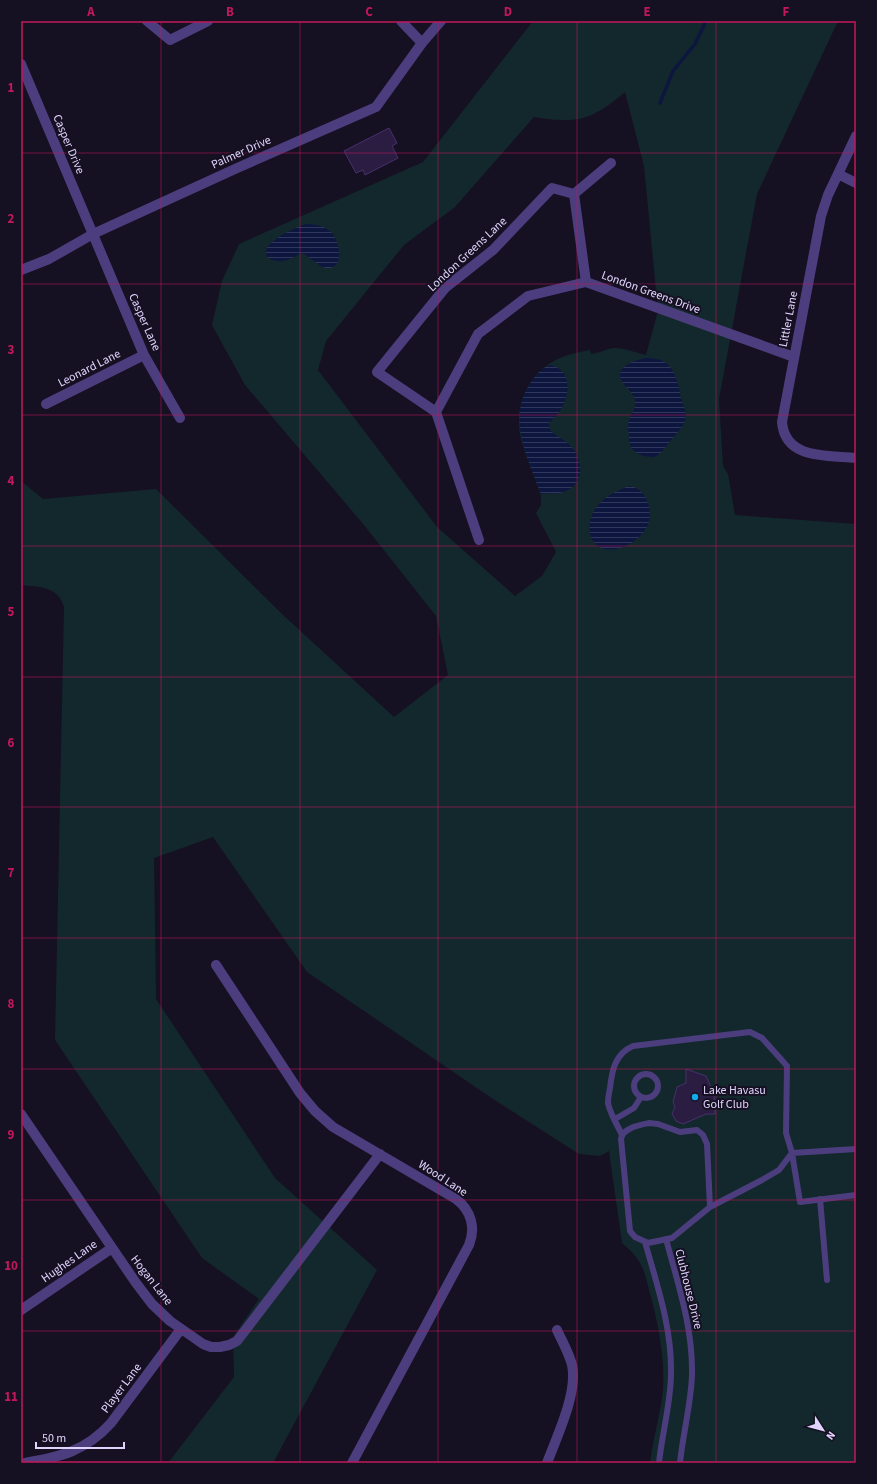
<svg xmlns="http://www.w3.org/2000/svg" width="877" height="1484" font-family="'Source Sans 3',sans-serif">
	<defs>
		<pattern id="water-rules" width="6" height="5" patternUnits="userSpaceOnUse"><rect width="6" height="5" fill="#0d163e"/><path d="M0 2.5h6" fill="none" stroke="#30375b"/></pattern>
	</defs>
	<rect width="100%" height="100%" fill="#161023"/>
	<path fill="#13282c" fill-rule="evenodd" d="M 533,21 L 838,21 L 757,194 L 719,399 L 723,466 L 728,474 L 735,515 L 856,524 L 856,1463 L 650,1463 C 653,1439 660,1415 663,1391 C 665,1359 659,1328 651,1297 C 644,1271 644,1261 622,1243 L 609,1151 L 600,1156 L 579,1154 L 493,1099 L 307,972 L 213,837 L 154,858 L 156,999 L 275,1178 L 377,1270 L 273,1463 L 168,1463 L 234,1377 L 233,1337 L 259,1299 L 202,1258 L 55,1040 L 64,607 C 58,586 39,587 21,585 L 21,481 L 43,499 L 156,489 L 283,615 L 394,717 L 448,675 L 436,616 L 364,525 L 245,385 L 212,325 L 222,281 L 239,244 L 423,162 ZM 625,92 L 644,166 L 658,311 L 646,355 C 637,353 625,348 615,348 C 608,348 600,353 591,354 L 590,350 C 580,352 569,354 560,358 C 529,371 513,406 521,439 C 526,458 535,477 541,496 L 541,505 L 536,513 L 556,552 L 542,576 L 515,596 L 437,527 L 318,370 L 326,341 L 404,245 L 455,207 L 534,117 C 577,124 591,121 625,92 Z"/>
	<path fill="url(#water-rules)" d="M 306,224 C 316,224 325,226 332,233 C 340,242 345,270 326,268 C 319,267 310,257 302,253 C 289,259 281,266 267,257 C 267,255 266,253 266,251 C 268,240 296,227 306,224 Z
		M 645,358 C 670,357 676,372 680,393 C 681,401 685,407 686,414 C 686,427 675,434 668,444 C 663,450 659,457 652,457 C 643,457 632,453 630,444 C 629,441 629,438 629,435 C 628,430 628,427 628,423 C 630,414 637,409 635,400 C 633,390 619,384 620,374 C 622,364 637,360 645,358 Z
		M 550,365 C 573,370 570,395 560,411 C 557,415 553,419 549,423 C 550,425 549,427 550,429 C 552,434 558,436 562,439 C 573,445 582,459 580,473 C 579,483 570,492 559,493 C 553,494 547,493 541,494 C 528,458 505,417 532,381 C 536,374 542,368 550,365 Z
		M 630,486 C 649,489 655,516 645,530 C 637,542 620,552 605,549 C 583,544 587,514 601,502 C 608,495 620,489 630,486 Z"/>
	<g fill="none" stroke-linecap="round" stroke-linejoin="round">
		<path stroke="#0d163e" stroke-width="3.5" d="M 660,103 L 673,71 L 695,44 L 706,21"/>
	</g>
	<path fill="#2b1d42" stroke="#48306d" d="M 389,128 L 397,143 L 392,146 L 398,158 L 365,175 L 363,170 L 356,173 L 344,151 Z
		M 686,1069 L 706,1076 L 714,1094 L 715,1114 L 706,1114 L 683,1124 L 676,1121 L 672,1114 L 675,1107 L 673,1102 L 677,1087 L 686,1083 Z"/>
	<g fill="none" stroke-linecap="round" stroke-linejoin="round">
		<path stroke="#4c3e7e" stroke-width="6" d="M634 1086a12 12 0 1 1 24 0a12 12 0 1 1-24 0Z
			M 615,1119 L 634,1108 L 641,1097
			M 649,1123 L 658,1124 L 680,1132 L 697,1130 L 703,1135 L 707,1144 L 710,1207 L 672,1238 L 648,1243 L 635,1237 L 630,1231 L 621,1139 C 623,1128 639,1125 649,1123 Z
			M 622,1135 C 618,1126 610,1114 608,1103 C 608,1098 609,1093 610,1088 C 612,1070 615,1054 633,1046 L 750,1032 L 762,1038 L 787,1066 L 786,1133 L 792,1153 L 856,1149
			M 792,1153 L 800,1202 L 856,1195
			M 820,1199 L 827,1280
			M 710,1207 L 762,1180 L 779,1170 L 792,1153
			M 666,1239 C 678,1284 693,1328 692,1375 C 691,1404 683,1433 680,1463
			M 645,1242 C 657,1285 672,1328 671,1373 C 671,1403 662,1433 659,1463"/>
		<path stroke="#4c3e7e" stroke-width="10" d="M 147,21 L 170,40 L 208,21
			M 401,21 L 422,43
			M 21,64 L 144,355 L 180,418
			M 856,136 L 828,195 L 821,216 L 782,422 C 785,460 828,455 856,458
			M 838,174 L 856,183
			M 574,194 L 586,282
			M 574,194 L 611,163
			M 21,270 L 49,259 L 93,234 L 235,169 L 376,107 L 422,43 L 441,21
			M 46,404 L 144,355
			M 436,412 L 478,334 L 528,296 L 586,282 L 794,357
			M 436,412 L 377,372 L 445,288 L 493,250 L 552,188 L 574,194
			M 436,412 L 479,540
			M 216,965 L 300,1093 L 315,1111 L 333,1127 L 456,1199 C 471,1210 476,1228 469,1245 L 352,1463
			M 21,1114 L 136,1283 L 152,1304 L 170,1321 L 203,1344 L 211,1347 L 220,1347 L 229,1345 L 237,1341 L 380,1154
			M 21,1310 L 112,1248
			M 25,1463 C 60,1457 86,1451 111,1423 L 181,1329
			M 547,1463 C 557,1436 578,1393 572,1365 C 569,1353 562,1341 557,1330"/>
	</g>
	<path fill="none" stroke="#c2185b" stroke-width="1" stroke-opacity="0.55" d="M 161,21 L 161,1463M 300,21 L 300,1463M 438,21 L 438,1463M 577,21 L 577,1463M 716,21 L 716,1463M 21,153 L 856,153M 21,284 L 856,284M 21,415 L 856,415M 21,546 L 856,546M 21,677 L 856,677M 21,807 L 856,807M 21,938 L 856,938M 21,1069 L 856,1069M 21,1200 L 856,1200M 21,1331 L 856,1331"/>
	<circle fill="#10adec" stroke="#161023" stroke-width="1.5" cx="695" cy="1097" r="4"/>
	<g text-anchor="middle" stroke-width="4" stroke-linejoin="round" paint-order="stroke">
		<g font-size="12" fill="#e0d4fc" stroke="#161023">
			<text transform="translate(69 144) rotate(67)" y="4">Casper Drive</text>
			<text transform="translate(241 152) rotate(-24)" y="4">Palmer Drive</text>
			<text transform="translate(467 254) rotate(-43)" y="4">London Greens Lane</text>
			<text transform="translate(651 292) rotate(20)" y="4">London Greens Drive</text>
			<text transform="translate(788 319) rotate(-79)" y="4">Littler Lane</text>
			<text transform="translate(145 322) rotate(66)" y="4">Casper Lane</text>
			<text transform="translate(89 368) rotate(-27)" y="4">Leonard Lane</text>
			<text transform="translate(443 1178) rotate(33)" y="4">Wood Lane</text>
			<text transform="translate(69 1261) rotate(-35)" y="4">Hughes Lane</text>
			<text transform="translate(152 1280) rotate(52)" y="4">Hogan Lane</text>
			<text transform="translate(689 1289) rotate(76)" y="4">Clubhouse Drive</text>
			<text transform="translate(121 1388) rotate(-53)" y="4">Player Lane</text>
		</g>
		<g font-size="12" fill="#e0d4fc" stroke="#161023" text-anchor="start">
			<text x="703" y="1094">Lake Havasu<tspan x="703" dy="14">Golf Club</tspan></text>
		</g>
	</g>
	<rect width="877" height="1484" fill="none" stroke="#161023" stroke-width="44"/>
	<g transform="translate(823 1430) rotate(126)" stroke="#161023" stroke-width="3" paint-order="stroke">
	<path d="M0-3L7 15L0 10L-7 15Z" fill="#e0d4fc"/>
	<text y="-6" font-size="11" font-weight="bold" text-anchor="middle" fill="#e0d4fc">N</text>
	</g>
	<path d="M36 1442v6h88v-6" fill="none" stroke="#e0d4fc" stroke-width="2"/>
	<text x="42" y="1442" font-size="12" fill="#e0d4fc" stroke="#161023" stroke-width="3" paint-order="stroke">50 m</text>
	<rect x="22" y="22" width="833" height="1440" fill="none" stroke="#c2185b" stroke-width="1.5"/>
	<g font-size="13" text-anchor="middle" font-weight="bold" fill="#c2185b">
		<text x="91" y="16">A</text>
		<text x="230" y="16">B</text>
		<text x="369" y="16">C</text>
		<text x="508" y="16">D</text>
		<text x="647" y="16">E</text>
		<text x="786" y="16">F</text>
		<text x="11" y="92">1</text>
		<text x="11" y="223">2</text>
		<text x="11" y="354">3</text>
		<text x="11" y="485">4</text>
		<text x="11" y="616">5</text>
		<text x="11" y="747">6</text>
		<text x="11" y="877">7</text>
		<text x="11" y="1008">8</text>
		<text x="11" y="1139">9</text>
		<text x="11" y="1270">10</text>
		<text x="11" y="1401">11</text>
	</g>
</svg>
